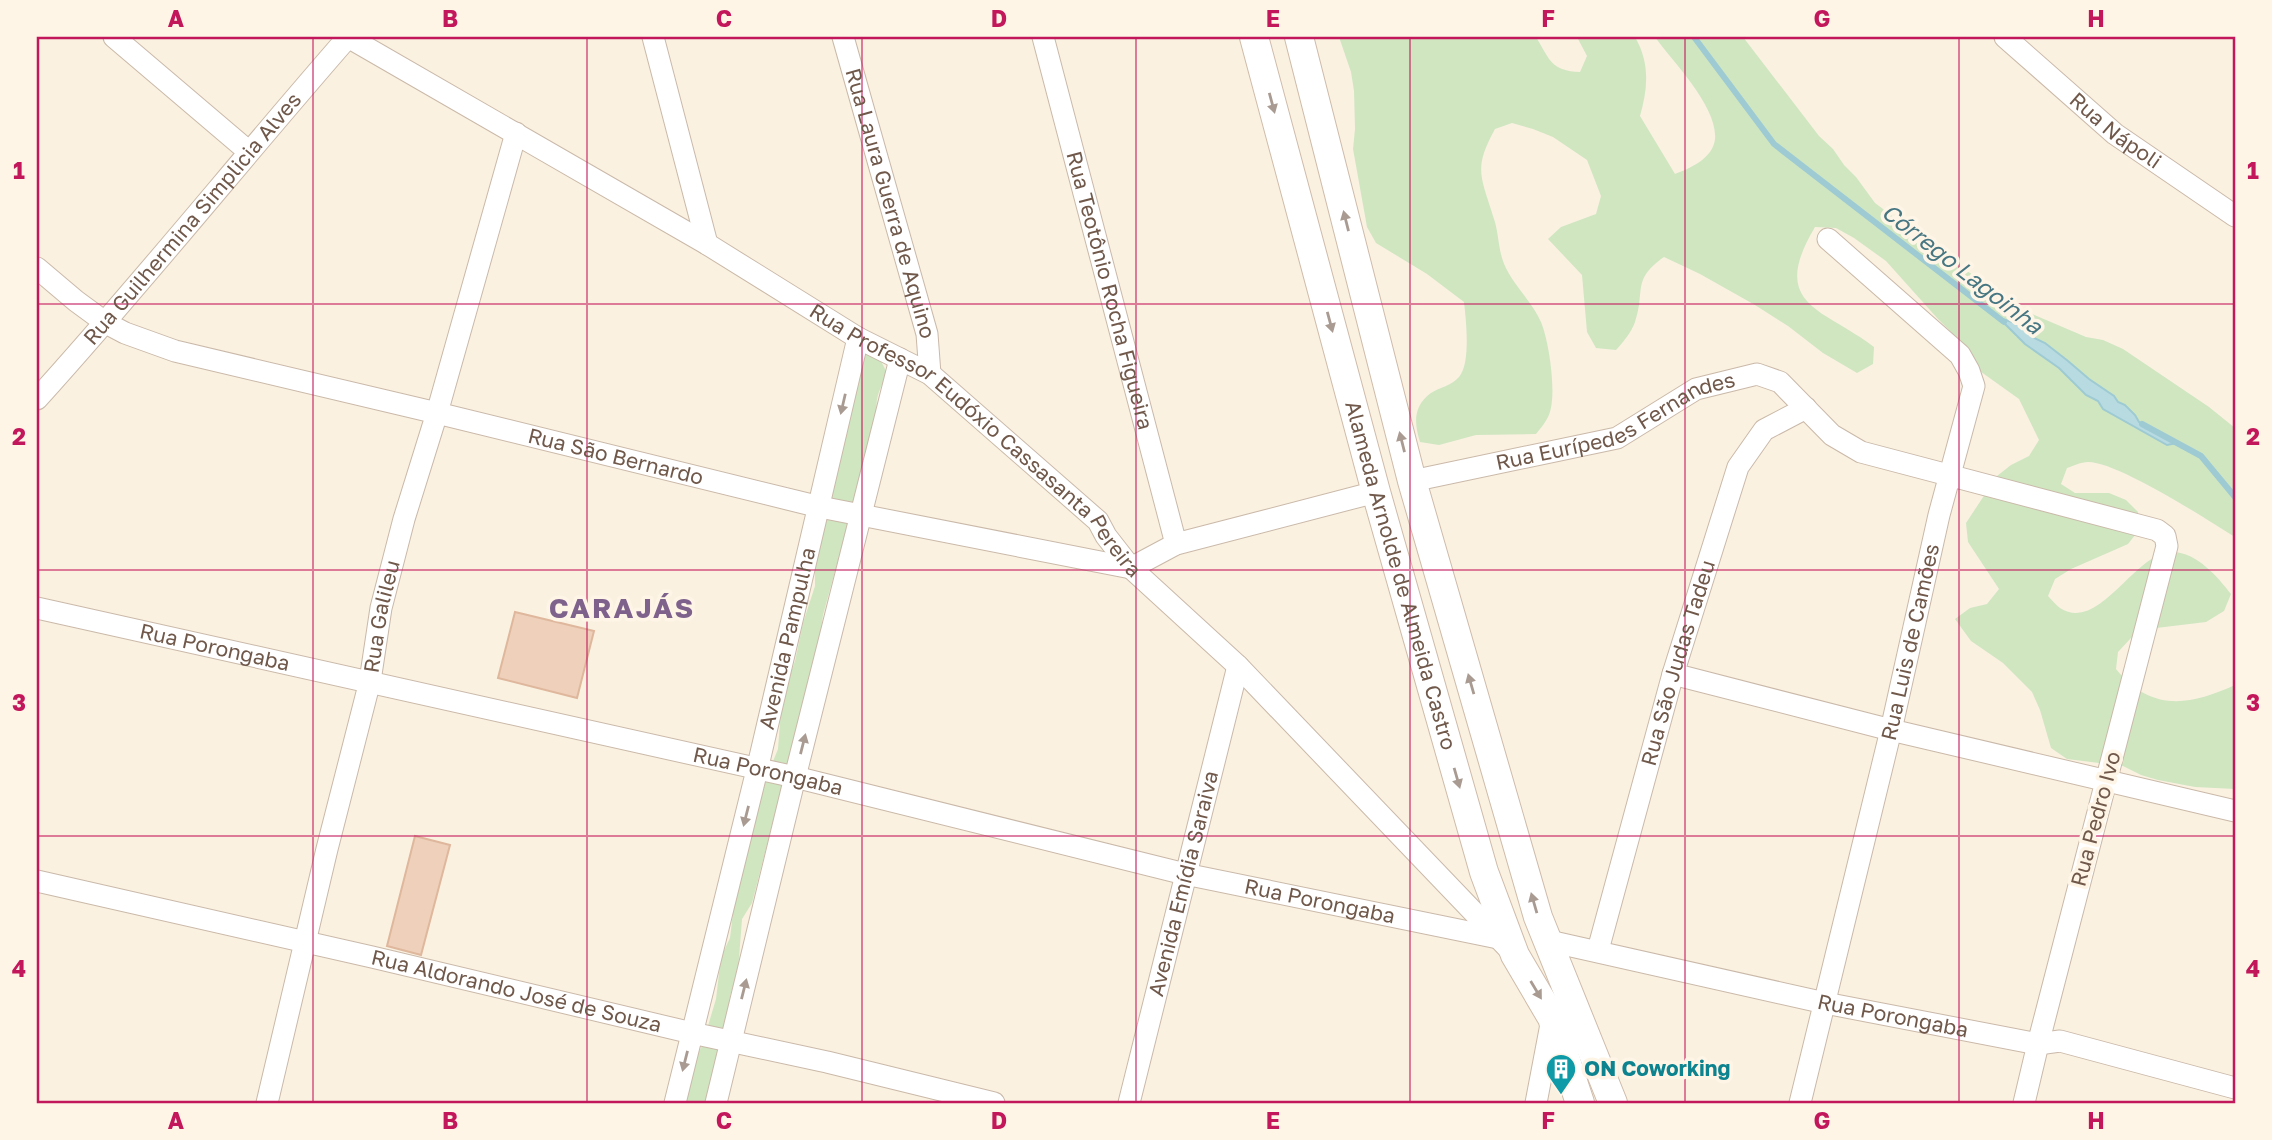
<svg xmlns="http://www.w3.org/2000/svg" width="2272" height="1140" font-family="'Golos Text',sans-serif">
	<rect width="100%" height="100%" fill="#faf1e1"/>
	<path fill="#cfe6c1" d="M 1339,37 L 1536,37 C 1550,60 1551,71 1580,72 L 1587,56 L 1577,37 L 1635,37 C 1650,63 1648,88 1640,116 L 1675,174 C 1691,168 1713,158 1715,139 C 1718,107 1673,62 1655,37 L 1743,37 L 1819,136 L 1833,149 L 1844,165 L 1856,177 L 1875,203 L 1891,215 L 1903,232 L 1920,244 L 1977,277 L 2018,308 L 2086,337 L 2103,340 L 2123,349 L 2209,407 L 2235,428 L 2235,537 C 2206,519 2118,462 2088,462 C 2081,462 2073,466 2067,468 L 2061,484 L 2075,493 L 2109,493 L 2126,500 L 2138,512 L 2139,530 L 2128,544 L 2071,569 L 2055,579 L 2048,596 C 2052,600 2056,605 2060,608 C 2099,633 2133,555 2170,552 C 2195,550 2218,577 2231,594 L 2224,611 L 2206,622 L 2148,629 L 2131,638 L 2118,652 L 2116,669 C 2151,712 2189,706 2235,685 L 2235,789 L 2195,787 L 2158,780 L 2141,775 L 2123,766 L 2067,759 L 2051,748 L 2040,710 L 2032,692 L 2003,663 L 1971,641 L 1955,619 L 1970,608 L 1987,604 L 1999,589 L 1968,542 L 1966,523 L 1997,476 L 2011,465 L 2029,456 L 2039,440 L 2019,399 L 1977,369 L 1971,352 L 1938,319 L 1886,261 L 1854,238 L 1836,228 L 1815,227 C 1768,306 1823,308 1874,347 L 1873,364 L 1857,373 L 1823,353 L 1788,326 L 1755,305 L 1700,274 L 1664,257 C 1631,280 1646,291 1635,322 C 1631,333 1624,341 1616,350 L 1596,348 L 1587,332 L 1582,275 L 1548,239 L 1561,227 L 1596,214 L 1601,196 L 1587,160 L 1553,137 L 1533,129 L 1512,123 L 1495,129 C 1473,169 1481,176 1493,216 C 1498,229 1498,244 1502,258 C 1509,282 1531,299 1541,322 C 1549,341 1558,398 1548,417 C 1545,423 1540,429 1536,434 L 1476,435 L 1439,445 L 1420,442 C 1414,423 1413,406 1431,393 C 1440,387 1451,386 1459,377 C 1471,363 1466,320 1464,302 L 1427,274 L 1376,243 L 1367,227 L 1353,149 L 1355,129 L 1354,91 L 1351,72 Z
		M 875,349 L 887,373 C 882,386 873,399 878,414 L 823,615 L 819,643 L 811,667 L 811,687 L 785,784 L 778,802 L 752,903 L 742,919 L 738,971 L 730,996 L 728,1015 L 724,1023 L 726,1033 L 711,1103 L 679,1103 L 689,1070 L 702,1046 L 716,999 L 721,957 L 730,938 L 734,904 L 759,796 L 778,749 L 782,697 L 795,661 L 803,623 L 815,586 L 815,562 L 859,353 Z"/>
	<path fill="#b8dbe2" stroke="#9ecad3" stroke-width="2" d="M 1999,318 L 2019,324 L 2032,337 L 2045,343 L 2068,361 L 2089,379 L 2114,396 L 2118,402 L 2125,405 L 2135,415 L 2139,422 L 2177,443 L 2167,445 L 2103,409 L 2098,401 L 2086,395 L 2059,368 L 2025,344 Z"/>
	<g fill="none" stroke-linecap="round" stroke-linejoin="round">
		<path stroke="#9ecad3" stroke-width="6" d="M 1694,37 L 1774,144 L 2004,322
			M 2142,424 L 2201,456 L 2235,497"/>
	</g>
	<path fill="#eed0bb" stroke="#dfb79c" stroke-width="2" d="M 515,612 L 594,631 L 577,698 L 498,678 Z
		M 415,836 L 450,845 L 421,955 L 387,946 Z"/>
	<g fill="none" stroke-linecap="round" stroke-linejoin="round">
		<g stroke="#cab9a9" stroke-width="23">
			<g id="street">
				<path d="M 114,37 L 248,151"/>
				<path d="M 653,37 L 707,244"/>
				<path id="s1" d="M 843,37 L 927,334 L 930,374"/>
				<path id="s2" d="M 1043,37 L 1176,544"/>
				<path id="s3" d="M 2005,37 L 2115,134 L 2235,216"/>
				<path id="s4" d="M 37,268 L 76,301 L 106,323 L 125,333 L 175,351 L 437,413 L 820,507 L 1131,568 L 1176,544 L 1376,492"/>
				<path id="s5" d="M 37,399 C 144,281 243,157 348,37 L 707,244 L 858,338 L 930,374 L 1098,521 L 1106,536 L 1131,568 L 1238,666 L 1509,949"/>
				<path id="s6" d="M 1412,481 L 1617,438 L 1696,389 L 1757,374 L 1780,382 L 1832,435 L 1861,452 L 2157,530 L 2165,536 L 2167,546 L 2038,1044 L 2024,1103"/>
				<path id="s7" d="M 37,608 L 795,777 L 1185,874 L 1498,938"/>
				<path d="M 1673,674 L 1891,730 L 2235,811"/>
				<path id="s8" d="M 37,881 L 372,957 L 692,1033 L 827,1062 L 994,1103"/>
				<path id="s9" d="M 1549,941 L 1825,1003 L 2038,1044 L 2060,1041 L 2235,1088"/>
				<path id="s10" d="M 1598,950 L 1673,674 L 1738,467 L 1764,430 L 1806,408"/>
				<path id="s11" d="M 267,1103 L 327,849 L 370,681 L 381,608 L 404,519 L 437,413 L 516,133"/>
				<path id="s12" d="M 675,1103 L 757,770 L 858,338"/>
				<path d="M 716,1103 L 795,777 L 900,359"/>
				<path id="s13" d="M 1129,1103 L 1238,666"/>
				<path d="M 1536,1103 L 1552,1019"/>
				<path id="s14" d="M 1800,1103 L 1891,730 L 1939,515 L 1974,386 L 1969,371 L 1960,355 L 1828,239"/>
			</g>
		</g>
		<g stroke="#cfbba9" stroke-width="30">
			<g id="secondary">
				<path id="s15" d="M 1254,37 L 1376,492 L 1484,872 L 1515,955 L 1552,1018 L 1580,1103"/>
				<path d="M 1299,37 L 1412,481 L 1538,917 L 1613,1103"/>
			</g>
		</g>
		<use href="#street" stroke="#fff" stroke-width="21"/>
		<use href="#secondary" stroke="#fff" stroke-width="28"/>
	</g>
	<defs><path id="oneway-solid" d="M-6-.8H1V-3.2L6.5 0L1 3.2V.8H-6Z" transform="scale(1.75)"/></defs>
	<g fill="#a99b92">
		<use href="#oneway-solid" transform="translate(1272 103) rotate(75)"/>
		<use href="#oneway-solid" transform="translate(1346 221) rotate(-104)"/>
		<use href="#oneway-solid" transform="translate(1330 322) rotate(75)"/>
		<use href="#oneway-solid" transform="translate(843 404) rotate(103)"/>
		<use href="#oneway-solid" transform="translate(1402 442) rotate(-104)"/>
		<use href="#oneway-solid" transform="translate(1471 684) rotate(-106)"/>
		<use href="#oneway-solid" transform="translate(803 744) rotate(-76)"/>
		<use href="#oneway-solid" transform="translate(1457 778) rotate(74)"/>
		<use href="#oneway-solid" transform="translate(746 816) rotate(104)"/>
		<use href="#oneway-solid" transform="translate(1534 903) rotate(-106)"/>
		<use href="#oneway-solid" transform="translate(744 989) rotate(-76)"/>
		<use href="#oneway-solid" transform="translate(1536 990) rotate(59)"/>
		<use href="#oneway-solid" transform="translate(685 1061) rotate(104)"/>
	</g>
	<path fill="none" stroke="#c2185b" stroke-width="2" stroke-opacity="0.55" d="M 313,37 L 313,1103M 587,37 L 587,1103M 862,37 L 862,1103M 1136,37 L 1136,1103M 1410,37 L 1410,1103M 1685,37 L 1685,1103M 1959,37 L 1959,1103M 37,304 L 2235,304M 37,570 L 2235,570M 37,836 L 2235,836"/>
	<defs>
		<g id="building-pin" transform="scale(1.575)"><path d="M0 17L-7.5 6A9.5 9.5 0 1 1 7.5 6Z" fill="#0f9aa8" stroke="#fef5e7"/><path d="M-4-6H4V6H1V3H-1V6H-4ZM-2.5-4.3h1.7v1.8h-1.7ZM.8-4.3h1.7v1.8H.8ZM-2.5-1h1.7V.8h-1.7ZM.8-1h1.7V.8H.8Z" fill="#fff"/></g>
	</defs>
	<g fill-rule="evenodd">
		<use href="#building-pin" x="1561" y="1069"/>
	</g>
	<g text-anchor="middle" stroke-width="7" stroke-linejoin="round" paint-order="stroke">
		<g font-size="21" fill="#70584a" stroke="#fef5e7">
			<text dy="7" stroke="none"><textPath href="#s3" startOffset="145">Rua Nápoli</textPath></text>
			<text dy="7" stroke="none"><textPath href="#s1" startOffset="173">Rua Laura Guerra de Aquino</textPath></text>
			<text dy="7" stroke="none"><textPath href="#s5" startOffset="238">Rua Guilhermina Simplicia Alves</textPath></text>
			<text dy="7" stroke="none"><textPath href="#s2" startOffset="262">Rua Teotônio Rocha Figueira</textPath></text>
			<text dy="7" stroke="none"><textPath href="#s6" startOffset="214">Rua Eurípedes Fernandes</textPath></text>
			<text dy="7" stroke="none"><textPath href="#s5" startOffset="1227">Rua Professor Eudóxio Cassasanta Pereira</textPath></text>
			<text dy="7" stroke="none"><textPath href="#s4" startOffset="616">Rua São Bernardo</textPath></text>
			<text dy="7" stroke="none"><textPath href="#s15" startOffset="558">Alameda Arnolde de Almeida Castro</textPath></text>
			<text dy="7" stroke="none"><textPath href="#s11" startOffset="500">Rua Galileu</textPath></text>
			<text dy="7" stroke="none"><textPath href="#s12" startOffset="478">Avenida Pampulha</textPath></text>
			<text dy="7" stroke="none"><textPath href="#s14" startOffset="474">Rua Luis de Camões</textPath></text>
			<text dy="7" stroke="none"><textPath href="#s7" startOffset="182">Rua Porongaba</textPath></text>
			<text dy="7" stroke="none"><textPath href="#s10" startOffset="298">Rua São Judas Tadeu</textPath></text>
			<text dy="7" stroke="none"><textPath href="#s7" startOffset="749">Rua Porongaba</textPath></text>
			<text transform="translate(2096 819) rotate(-75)" y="7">Rua Pedro Ivo</text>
			<text dy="7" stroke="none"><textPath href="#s13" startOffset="226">Avenida Emídia Saraiva</textPath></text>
			<text dy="7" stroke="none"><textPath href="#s7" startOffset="1316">Rua Porongaba</textPath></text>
			<text dy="7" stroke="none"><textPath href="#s8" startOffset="492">Rua Aldorando José de Souza</textPath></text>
			<text dy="7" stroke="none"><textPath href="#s9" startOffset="352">Rua Porongaba</textPath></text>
		</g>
		<g font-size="21" font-weight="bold" fill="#0d838f" stroke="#fef5e7" text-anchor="start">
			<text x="1584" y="1076">ON Coworking</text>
		</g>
		<g font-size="23" font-style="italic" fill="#467682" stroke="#fef5e7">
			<text transform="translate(1962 269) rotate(38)" y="8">Córrego Lagoinha</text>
		</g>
		<g font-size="28" font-weight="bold" letter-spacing="2" fill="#7f628c" stroke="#fef5e7">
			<text x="622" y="618">CARAJÁS</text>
		</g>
	</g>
	<rect width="2272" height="1140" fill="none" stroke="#fef5e7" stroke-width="77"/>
	<rect x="38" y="38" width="2196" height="1064" fill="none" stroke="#c2185b" stroke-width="2.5"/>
	<g font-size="23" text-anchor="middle" font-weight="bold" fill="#c2185b">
		<text x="176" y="27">A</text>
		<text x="450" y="27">B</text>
		<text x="724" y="27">C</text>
		<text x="999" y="27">D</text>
		<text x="1273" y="27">E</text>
		<text x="1548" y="27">F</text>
		<text x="1822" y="27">G</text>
		<text x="2096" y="27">H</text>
		<text x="19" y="179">1</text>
		<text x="2253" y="179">1</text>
		<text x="19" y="445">2</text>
		<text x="2253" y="445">2</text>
		<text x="19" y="711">3</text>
		<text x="2253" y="711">3</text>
		<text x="19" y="977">4</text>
		<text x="2253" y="977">4</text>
		<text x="176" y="1129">A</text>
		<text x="450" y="1129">B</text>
		<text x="724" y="1129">C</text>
		<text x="999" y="1129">D</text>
		<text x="1273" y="1129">E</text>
		<text x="1548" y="1129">F</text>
		<text x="1822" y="1129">G</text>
		<text x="2096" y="1129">H</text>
	</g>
</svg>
